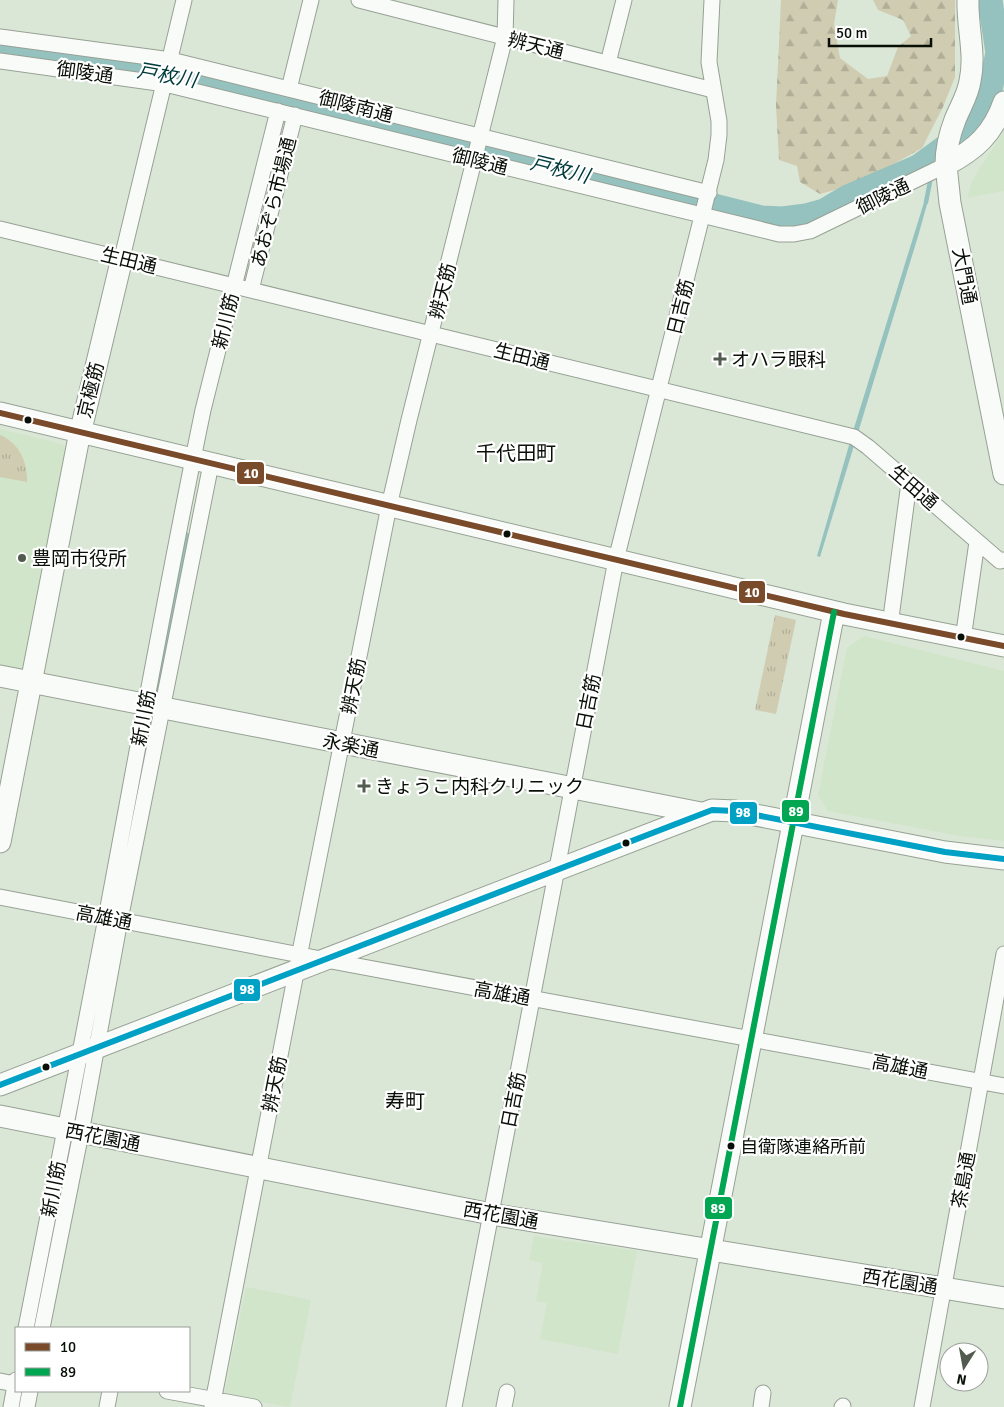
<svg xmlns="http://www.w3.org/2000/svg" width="1004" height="1407" font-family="Signika,'Noto Sans JP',sans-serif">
	<defs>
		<pattern id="grass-tufts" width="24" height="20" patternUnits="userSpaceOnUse" patternTransform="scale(1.25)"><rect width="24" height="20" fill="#d0ccb2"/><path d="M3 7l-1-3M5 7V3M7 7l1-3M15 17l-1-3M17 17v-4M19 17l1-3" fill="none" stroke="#b1ae98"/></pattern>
		<pattern id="forest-firs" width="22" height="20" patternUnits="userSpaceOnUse" patternTransform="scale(1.25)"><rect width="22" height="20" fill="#d0ccb2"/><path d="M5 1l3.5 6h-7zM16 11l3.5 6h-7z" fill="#b1ae98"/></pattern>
	</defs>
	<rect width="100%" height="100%" fill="#dae7d6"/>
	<path fill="#d0e5c9" d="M 1004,132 L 1004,191 L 967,198 L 971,184 L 979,169 Z
		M 0,429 L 62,444 L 66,447 L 21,673 L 0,669 Z
		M 864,636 L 1004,671 L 1004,841 L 960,836 L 828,811 L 818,795 L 847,648 Z
		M 534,1236 L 637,1251 L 618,1354 L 540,1339 L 547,1303 L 536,1301 L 543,1263 L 529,1260 Z
		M 246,1287 L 311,1300 L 290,1407 L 230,1396 L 225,1391 Z"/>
	<path fill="url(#grass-tufts)" d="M 0,435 C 19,443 28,462 27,482 L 0,477 Z
		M 775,615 L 796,620 L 776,714 L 755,710 Z"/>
	<path fill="url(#forest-firs)" d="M 781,0 L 838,0 L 834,24 L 840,58 L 868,79 L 887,76 L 898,47 L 911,36 L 903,20 L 878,10 L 873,0 L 955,0 L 955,77 L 943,107 L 922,148 L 860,183 L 820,194 L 800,182 L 797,166 L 779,160 L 776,106 Z"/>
	<path fill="#95c2be" d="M 926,196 L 929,197 L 919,233 L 820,557 L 817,556 L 854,428 Z"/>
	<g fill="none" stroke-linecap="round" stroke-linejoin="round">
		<path stroke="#95c2be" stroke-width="4.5" d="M 932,167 L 934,156
			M 926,202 L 931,177
			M 155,701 L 187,535
			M 146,745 L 153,711
			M 34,1328 L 57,1212
			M 19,1407 L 22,1391"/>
		<path stroke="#95c2be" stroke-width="25" d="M 0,50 L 161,71 L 187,77 L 461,142 L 761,218 L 783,219 L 806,216 L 824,211 L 848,197 L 918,167 L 970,129 L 989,94 L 998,53 L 990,0"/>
		<g stroke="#97a195" stroke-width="17">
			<path id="street" d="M 359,0 L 713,90
				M 0,37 L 171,60 L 709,193
				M 0,61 L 165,84 L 779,234 L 794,234 L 810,231 L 946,165
				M 608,63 L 624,0
				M 289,89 L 311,0
				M 0,229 L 854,437 L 868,447 L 1000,561 L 1004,560
				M 122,258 L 184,0
				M 251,290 L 295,115
				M 890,625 L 909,483
				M 963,639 L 977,542
				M 0,897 L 347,964 L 1004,1086
				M 26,1328 C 53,1191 80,1055 106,918 C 138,748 168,579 203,410 L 278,111
				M 42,1328 L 81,1133 L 120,920 L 211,464
				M 0,1381 L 15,1384
				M 167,1391 L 254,1407
				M 11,1407 L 16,1380
				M 27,1407 L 30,1391
				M 107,1407 L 110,1391
				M 212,1407 L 301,947 L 389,506 L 409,420 L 505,37 L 506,0
				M 454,1407 L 616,560 L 716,160 L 719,135 L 719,121 L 709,62 L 712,0
				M 504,1407 L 507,1392
				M 761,1407 L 763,1393
				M 842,1407 L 843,1406
				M 922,1407 L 1004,954"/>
		</g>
		<g stroke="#97a195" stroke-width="23">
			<path id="secondary" d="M 1004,102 C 993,134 975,150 946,165 L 950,203 L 1004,474
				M 946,165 C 946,149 949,135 955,120 C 960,107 968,95 970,81 C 976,54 967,27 968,0
				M 0,413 L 844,614 L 1004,646
				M 0,676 L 701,813
				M 0,842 L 78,442 L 122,258
				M 0,1085 L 712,810 L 735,811 L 945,852 L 1004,859
				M 0,1116 L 491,1214 L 1004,1298
				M 680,1407 L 834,612"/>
		</g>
		<use href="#street" stroke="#f9fbf9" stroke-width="15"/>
		<use href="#secondary" stroke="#f9fbf9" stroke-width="21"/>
		<g stroke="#fff" stroke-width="10">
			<path id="bus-1" d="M 0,413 L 844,614 L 1004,646"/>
		</g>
		<g stroke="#fff" stroke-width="10">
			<path id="bus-2" d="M 680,1407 L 834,612"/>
		</g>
		<g stroke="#fff" stroke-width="10">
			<path id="bus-3" d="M 0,1085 L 712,810 L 735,811 L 945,852 L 1004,859"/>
		</g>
		<use href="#bus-1" stroke="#7a4b2a" stroke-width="6"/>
		<use href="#bus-2" stroke="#00a651" stroke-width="6"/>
		<use href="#bus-3" stroke="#00a1c4" stroke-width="6"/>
	</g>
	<g fill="#525b4f" stroke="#fff" stroke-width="2">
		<path d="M717.5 351.5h5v5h5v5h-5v5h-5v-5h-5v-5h5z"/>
		<circle cx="22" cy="558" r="5"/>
		<path d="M361.5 778.5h5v5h5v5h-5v5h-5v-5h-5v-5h5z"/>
	</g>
	<g fill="#080f06" stroke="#fff" stroke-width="2">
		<circle cx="28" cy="420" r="4.5"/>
		<circle cx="507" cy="534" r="4.5"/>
		<circle cx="961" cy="637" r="4.5"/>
		<circle cx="626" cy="843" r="4.5"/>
		<circle cx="46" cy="1067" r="4.5"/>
		<circle cx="731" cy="1146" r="4.5"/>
	</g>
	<g text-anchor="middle" stroke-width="4.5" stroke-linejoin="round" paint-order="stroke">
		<g font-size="18" fill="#080f06" stroke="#fff" text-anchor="start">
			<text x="740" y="1153">自衛隊連絡所前</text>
		</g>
		<g font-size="19" fill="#080f06" stroke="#fff">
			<text transform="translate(536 45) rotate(14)" y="7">辨天通</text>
			<text transform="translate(85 72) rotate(8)" y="7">御陵通</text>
			<text transform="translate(356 106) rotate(14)" y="7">御陵南通</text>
			<text transform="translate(480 161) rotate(14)" y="7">御陵通</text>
			<text transform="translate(883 196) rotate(-26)" y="7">御陵通</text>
			<text transform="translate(273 202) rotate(-76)" y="7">あおぞら市場通</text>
			<text transform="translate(129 260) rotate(14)" y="7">生田通</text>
			<text transform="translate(965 276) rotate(79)" y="7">大門通</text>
			<text transform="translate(442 291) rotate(-76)" y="7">辨天筋</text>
			<text transform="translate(680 307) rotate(-76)" y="7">日吉筋</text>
			<text transform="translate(225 321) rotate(-76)" y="7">新川筋</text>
			<text transform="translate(522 356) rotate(14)" y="7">生田通</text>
			<text transform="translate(90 390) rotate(-76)" y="7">京極筋</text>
			<text transform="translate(914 487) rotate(41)" y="7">生田通</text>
			<text transform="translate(353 686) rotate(-79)" y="7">辨天筋</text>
			<text transform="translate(588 702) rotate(-79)" y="7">日吉筋</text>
			<text transform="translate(143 718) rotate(-79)" y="7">新川筋</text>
			<text transform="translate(351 745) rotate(11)" y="7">永楽通</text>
			<text transform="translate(104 917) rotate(11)" y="7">高雄通</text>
			<text transform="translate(502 993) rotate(10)" y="7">高雄通</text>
			<text transform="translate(900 1066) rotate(11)" y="7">高雄通</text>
			<text transform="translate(274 1084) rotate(-79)" y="7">辨天筋</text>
			<text transform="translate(513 1100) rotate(-79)" y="7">日吉筋</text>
			<text transform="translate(103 1137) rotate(11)" y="7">西花園通</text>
			<text transform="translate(963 1180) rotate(-80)" y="7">茶島通</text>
			<text transform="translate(53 1189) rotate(-79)" y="7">新川筋</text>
			<text transform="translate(501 1215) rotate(10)" y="7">西花園通</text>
			<text transform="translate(900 1281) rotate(9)" y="7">西花園通</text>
		</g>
		<g font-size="19" fill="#080f06" stroke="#fff" text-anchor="start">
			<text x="731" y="366">オハラ眼科</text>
			<text x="32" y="565">豊岡市役所</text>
			<text x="375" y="793">きょうこ内科クリニック</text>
		</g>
		<g font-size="20" font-style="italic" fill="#003b3c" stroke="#fff">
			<text transform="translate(167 75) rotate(10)" y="7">戸枚川</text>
			<text transform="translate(560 169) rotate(14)" y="7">戸枚川</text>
		</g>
		<g font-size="20" fill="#080f06" stroke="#fff">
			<text x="516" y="460">千代田町</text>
			<text x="405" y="1108">寿町</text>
		</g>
	</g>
	<g stroke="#fff" stroke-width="2">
		<rect x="236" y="461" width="29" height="24" rx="5" fill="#7a4b2a"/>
		<rect x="738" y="580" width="28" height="24" rx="5" fill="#7a4b2a"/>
		<rect x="781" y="799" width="29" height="24" rx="5" fill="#00a651"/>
		<rect x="729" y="801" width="29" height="24" rx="5" fill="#00a1c4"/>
		<rect x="233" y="978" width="28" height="24" rx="5" fill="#00a1c4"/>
		<rect x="704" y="1196" width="29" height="24" rx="5" fill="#00a651"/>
	</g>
	<g font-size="14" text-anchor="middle" font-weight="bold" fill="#fff">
		<text x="251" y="478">10</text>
		<text x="752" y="597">10</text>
		<text x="796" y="816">89</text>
		<text x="743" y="817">98</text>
		<text x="247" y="994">98</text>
		<text x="718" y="1213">89</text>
	</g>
	<rect x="15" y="1327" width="175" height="65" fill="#ffffff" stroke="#9c9f9b"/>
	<rect x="25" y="1343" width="25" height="8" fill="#7a4b2a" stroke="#9c9f9b"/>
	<text x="60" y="1352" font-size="15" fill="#080f06">10</text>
	<rect x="25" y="1368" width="25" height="8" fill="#00a651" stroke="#9c9f9b"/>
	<text x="60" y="1377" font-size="15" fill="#080f06">89</text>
	<g transform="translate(964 1367) rotate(191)"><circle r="24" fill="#ffffff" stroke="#9c9f9b"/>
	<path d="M0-4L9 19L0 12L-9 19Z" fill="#525b4f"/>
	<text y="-8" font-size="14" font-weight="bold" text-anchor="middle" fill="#080f06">N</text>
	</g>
	<path d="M829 38v8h102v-8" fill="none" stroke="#080f06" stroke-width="2.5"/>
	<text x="836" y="38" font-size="15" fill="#080f06" stroke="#ffffff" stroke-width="4" paint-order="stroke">50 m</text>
</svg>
